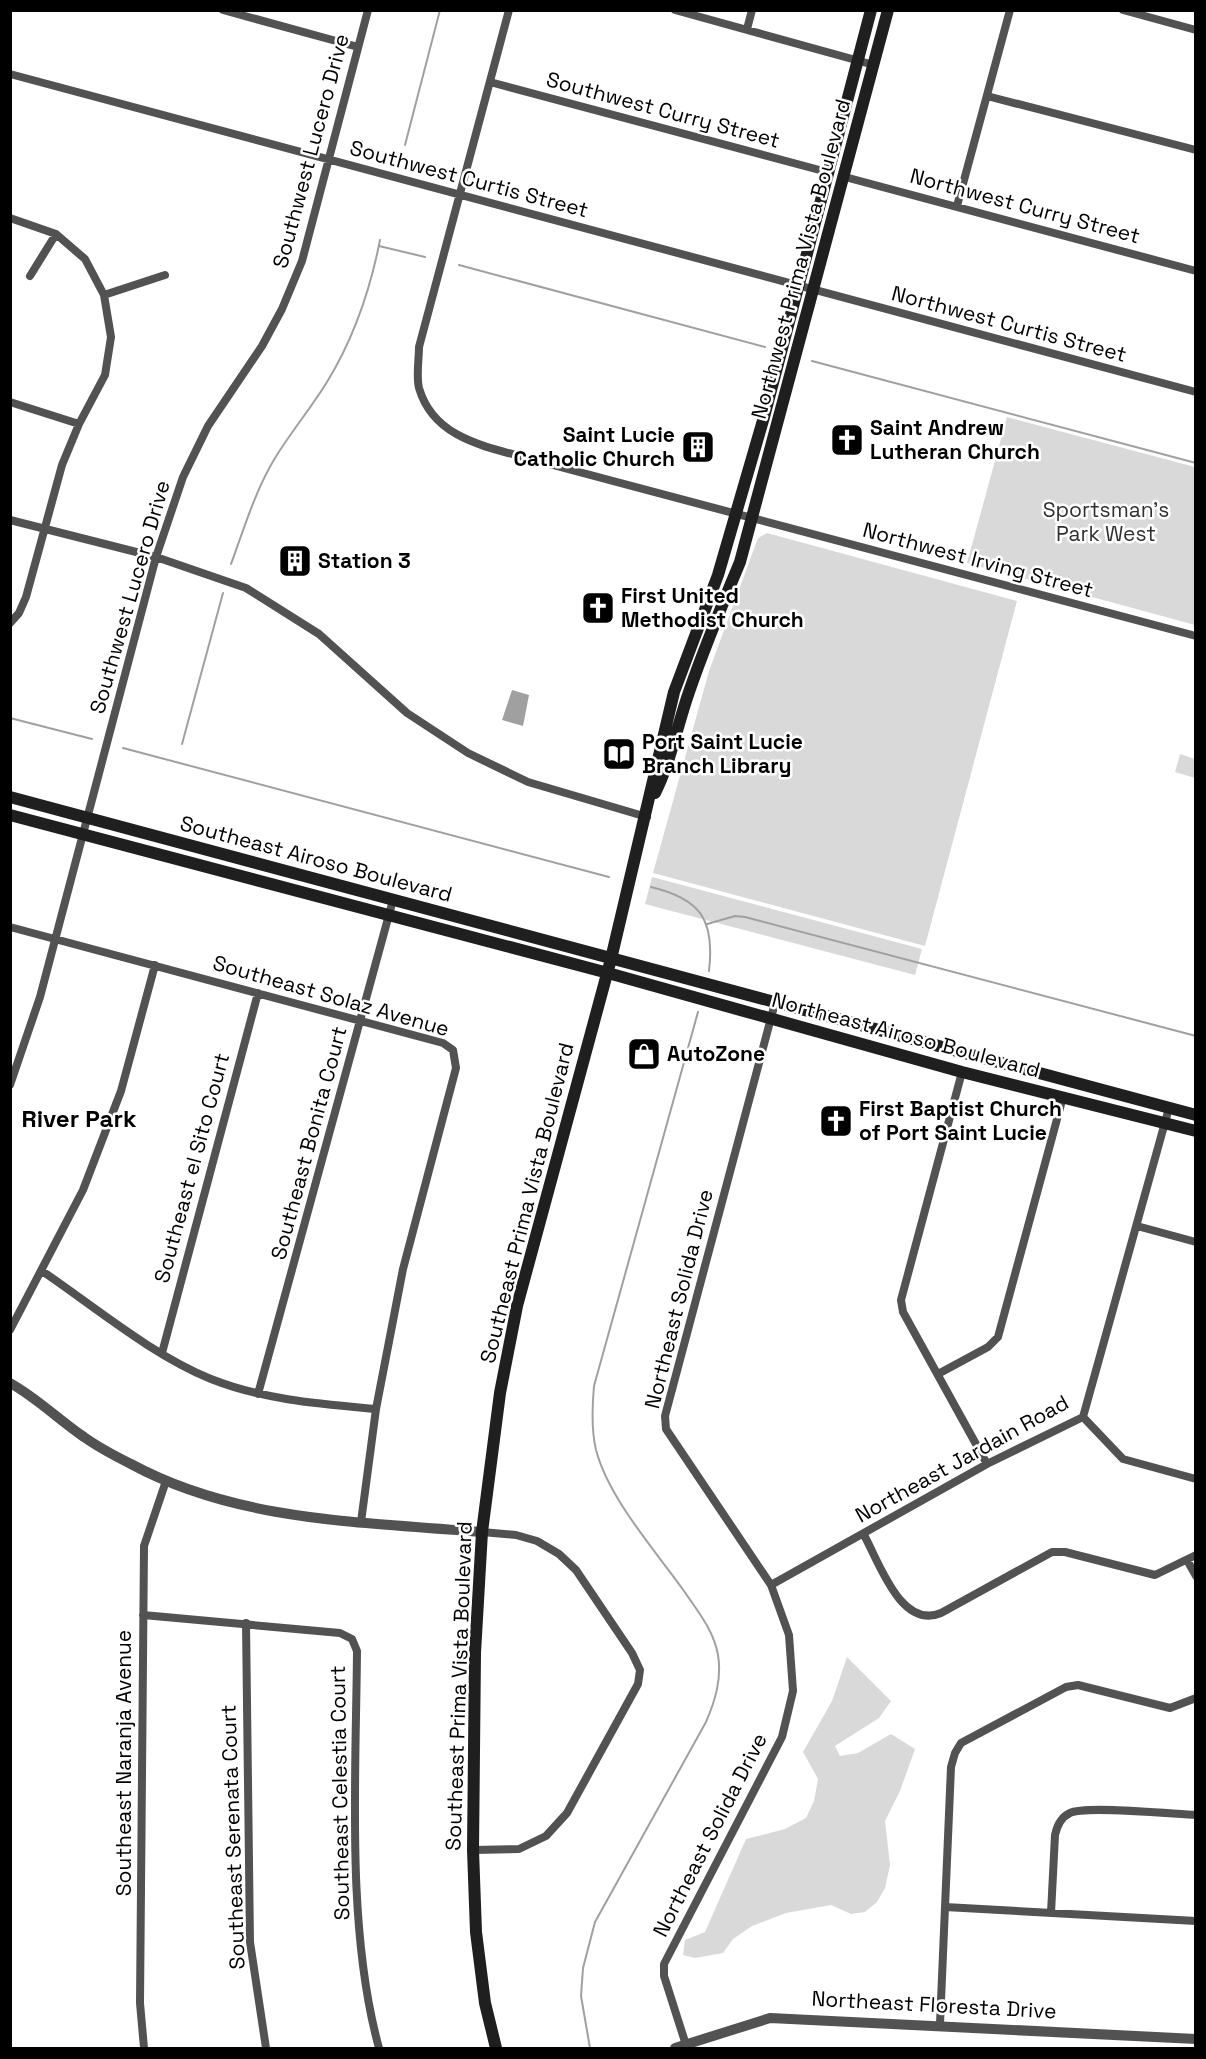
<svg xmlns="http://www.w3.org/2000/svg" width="1206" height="2059" font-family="'Space Grotesk',sans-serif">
	<rect width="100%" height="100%" fill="#fff"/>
	<path fill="#d9d9d9" d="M 1007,417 L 1195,467 L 1195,625 L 967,563 Z
		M 767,533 L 1017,601 L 925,946 L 653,873 L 709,671 L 758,538 Z
		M 1180,754 L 1195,759 L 1195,778 L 1175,772 Z
		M 652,877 L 922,949 L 915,975 L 645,904 Z
		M 847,1657 L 891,1701 L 879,1718 L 835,1746 L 840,1756 L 858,1753 L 891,1734 L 915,1749 L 900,1791 L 885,1821 L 890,1865 L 885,1888 L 877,1902 L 865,1912 L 851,1914 L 831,1905 L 786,1913 L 752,1926 L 733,1939 L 723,1953 L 695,1958 L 683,1955 L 685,1940 L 705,1932 L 746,1839 L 785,1829 L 806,1818 L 814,1801 L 818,1779 L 803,1752 L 832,1701 Z"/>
	<path fill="#a0a0a0" d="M 512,690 L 529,695 L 523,726 L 502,720 Z"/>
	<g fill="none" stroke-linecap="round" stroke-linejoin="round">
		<path stroke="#a0a0a0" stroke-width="2" d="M 405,145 L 440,10
			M 379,246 L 425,257
			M 459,265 L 765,347
			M 812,361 L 1196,463
			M 231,564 C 244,529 255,491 275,458 C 291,432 311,408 327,382 C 354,338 370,291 380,240
			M 10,718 L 92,739
			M 182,744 L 223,593
			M 123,748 L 609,877
			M 651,887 C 701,899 715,920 709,971
			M 707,924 L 735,916 L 745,917 L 1196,1036
			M 590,2048 L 581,1996 L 583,1968 L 595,1922 L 706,1722 C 715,1701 722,1679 718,1655 C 714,1631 697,1610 684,1591 C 655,1550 609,1499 596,1450 C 591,1429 592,1408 594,1386 L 698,1012"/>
		<path stroke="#525252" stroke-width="8" d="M 223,10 L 358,47
			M 509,10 L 419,347 C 419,359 416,376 419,388 C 434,440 489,447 534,460 L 1196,636
			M 675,10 L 874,65
			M 1123,10 L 1196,30
			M 747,29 L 752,10
			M 10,74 L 1196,392
			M 490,82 L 827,172
			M 987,96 L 1196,150
			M 845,177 L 1196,271
			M 957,206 L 1010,10
			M 10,218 L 56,234 L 85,259 L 104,295 L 111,337 L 105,375 L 79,424 L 62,465 L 26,597 L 19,613 L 10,623
			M 30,276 L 56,234
			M 104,295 L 165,275
			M 10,402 L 79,424
			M 10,520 L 156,557 L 246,588 L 319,634 L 407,713 L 468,753 L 528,782 L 647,817
			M 10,927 L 443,1043 L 453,1050 L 456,1068 L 403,1269 L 376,1409 L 361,1522
			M 962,1072 L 901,1300 L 903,1312 L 987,1464
			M 10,1085 L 40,997 L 156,557 L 183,477 L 208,426 L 262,346 L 282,309 L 302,261 L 368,10
			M 1137,1226 L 1196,1242
			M 42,1271 C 95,1307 152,1355 211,1379 C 264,1400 320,1404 376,1409
			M 10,1330 L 83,1190 L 121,1091 L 155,965
			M 162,1353 L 258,993
			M 938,1374 L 988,1347 L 998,1337 L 1063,1097
			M 258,1394 L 393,900
			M 1083,1417 L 1123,1459 L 1196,1479
			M 864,1535 C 879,1562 901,1630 941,1613 L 1052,1552 L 1065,1552 L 1155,1575 L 1196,1555
			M 1187,1560 L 1196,1576
			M 771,1585 L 987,1464 L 1083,1417 L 1169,1108
			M 143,1615 L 340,1633 L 352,1639 L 357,1651 C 356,1776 346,1929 379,2048
			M 246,1623 L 250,1942 L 266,2048
			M 473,1850 L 519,1849 L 546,1836 L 567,1813 L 638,1684 L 640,1670 L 632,1653 L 576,1570 L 559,1554 L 537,1541 L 516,1535 L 482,1532
			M 945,1907 L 1196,1921
			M 1051,1913 L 1055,1835 C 1057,1826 1061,1817 1070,1813 C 1085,1805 1173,1814 1196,1815
			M 940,2024 L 951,1767 L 955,1753 L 961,1743 L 1066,1687 L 1078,1685 L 1170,1708 L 1196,1698
			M 144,2048 L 140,2003 L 144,1546 L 166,1481
			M 687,2048 L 664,1976 L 664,1964 L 782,1737 L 793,1691 L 789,1635 L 771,1585 L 666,1429 L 665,1416 L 775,1003"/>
		<path stroke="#525252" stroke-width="10" d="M 10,1383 C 37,1398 59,1420 84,1437 C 98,1447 115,1456 131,1464 C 238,1522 364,1522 482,1532
			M 675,2048 L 770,2018 L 1196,2039"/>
		<path stroke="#1f1f1f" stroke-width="12" d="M 655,793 C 671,761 677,726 689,692 C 704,648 722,605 740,562 L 888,10
			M 10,797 L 1196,1115
			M 10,815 L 608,973 L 962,1072 L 1196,1131
			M 496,2048 L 485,2003 L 476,1932 L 473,1850 L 475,1653 L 482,1532 L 500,1393 L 517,1306 L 611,959 L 674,692 L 718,575 L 764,417 L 871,10"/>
	</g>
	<defs>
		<g id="church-square" transform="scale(1.725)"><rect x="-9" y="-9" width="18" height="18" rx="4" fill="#000" stroke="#fff"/><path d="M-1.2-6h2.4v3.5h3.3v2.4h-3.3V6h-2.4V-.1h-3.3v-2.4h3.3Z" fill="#fff"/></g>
		<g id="building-square" transform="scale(1.725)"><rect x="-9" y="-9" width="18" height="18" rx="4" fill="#000" stroke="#fff"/><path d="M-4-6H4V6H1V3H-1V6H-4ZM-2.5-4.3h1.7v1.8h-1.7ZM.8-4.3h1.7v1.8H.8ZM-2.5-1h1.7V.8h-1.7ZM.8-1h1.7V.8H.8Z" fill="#fff"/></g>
		<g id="library-square" transform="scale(1.725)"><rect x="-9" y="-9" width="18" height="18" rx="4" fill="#000" stroke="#fff"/><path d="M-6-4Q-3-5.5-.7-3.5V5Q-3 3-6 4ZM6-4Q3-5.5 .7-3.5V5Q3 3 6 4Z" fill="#fff"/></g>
		<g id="shop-square" transform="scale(1.725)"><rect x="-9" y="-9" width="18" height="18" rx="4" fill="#000" stroke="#fff"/><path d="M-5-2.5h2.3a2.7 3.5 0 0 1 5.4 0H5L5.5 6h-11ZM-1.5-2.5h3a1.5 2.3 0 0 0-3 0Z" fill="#fff"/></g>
	</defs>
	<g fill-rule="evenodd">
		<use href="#church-square" x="847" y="440"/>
		<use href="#building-square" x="698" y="447"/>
		<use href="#building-square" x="295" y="561"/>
		<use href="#church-square" x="598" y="608"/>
		<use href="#library-square" x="619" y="754"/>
		<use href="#shop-square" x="644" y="1054"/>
		<use href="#church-square" x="836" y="1121"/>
	</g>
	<g text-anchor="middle" stroke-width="5" stroke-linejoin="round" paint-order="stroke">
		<g font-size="21" fill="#000" stroke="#fff">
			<text transform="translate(663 110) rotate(15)" y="7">Southwest Curry Street</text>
			<text transform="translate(311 151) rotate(-75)" y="7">Southwest Lucero Drive</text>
			<text transform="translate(469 179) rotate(15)" y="7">Southwest Curtis Street</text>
			<text transform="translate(1025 206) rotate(15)" y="7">Northwest Curry Street</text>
			<text transform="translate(801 259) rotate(-75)" y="7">Northwest Prima Vista Boulevard</text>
			<text transform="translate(1009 324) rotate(15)" y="7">Northwest Curtis Street</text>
			<text transform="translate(978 560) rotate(15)" y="7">Northwest Irving Street</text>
			<text transform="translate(130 597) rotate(-74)" y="7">Southwest Lucero Drive</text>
			<text transform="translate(316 859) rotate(15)" y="7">Southeast Airoso Boulevard</text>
			<text transform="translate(331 996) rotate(16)" y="7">Southeast Solaz Avenue</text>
			<text transform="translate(906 1035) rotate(15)" y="7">Northeast Airoso Boulevard</text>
			<text transform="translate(309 1143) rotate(-75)" y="7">Southeast Bonita Court</text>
			<text transform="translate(192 1168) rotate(-75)" y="7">Southeast el Sito Court</text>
			<text transform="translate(527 1203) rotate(-76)" y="7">Southeast Prima Vista Boulevard</text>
			<text transform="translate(679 1299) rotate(-76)" y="7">Northeast Solida Drive</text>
			<text transform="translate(962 1459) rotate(-29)" y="7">Northeast Jardain Road</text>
			<text transform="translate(459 1686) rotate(-88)" y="7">Southeast Prima Vista Boulevard</text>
			<text transform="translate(124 1763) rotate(-90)" y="7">Southeast Naranja Avenue</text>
			<text transform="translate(340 1793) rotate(-91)" y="7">Southeast Celestia Court</text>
			<text transform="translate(710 1835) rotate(-63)" y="7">Northeast Solida Drive</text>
			<text transform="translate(233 1837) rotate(-92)" y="7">Southeast Serenata Court</text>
			<text transform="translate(934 2005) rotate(3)" y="7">Northeast Floresta Drive</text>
		</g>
		<g font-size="21" font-weight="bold" fill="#000" stroke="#fff" text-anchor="start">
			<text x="870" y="435">Saint Andrew<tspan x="870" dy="24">Lutheran Church</tspan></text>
			<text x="675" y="442" text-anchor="end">Saint Lucie<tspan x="675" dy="24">Catholic Church</tspan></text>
			<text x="318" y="568">Station 3</text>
			<text x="621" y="603">First United<tspan x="621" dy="24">Methodist Church</tspan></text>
			<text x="642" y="749">Port Saint Lucie<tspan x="642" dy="24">Branch Library</tspan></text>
			<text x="667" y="1061">AutoZone</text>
			<text x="859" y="1116">First Baptist Church<tspan x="859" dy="24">of Port Saint Lucie</tspan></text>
		</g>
		<g font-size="21" fill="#303030" stroke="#fff">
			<text x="1106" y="517">Sportsman's<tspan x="1106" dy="24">Park West</tspan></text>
		</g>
		<g font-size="24" font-weight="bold" fill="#000" stroke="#fff">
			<text x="79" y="1127">River Park</text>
		</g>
	</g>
	<rect width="1206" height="2059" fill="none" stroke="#000000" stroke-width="24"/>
</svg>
